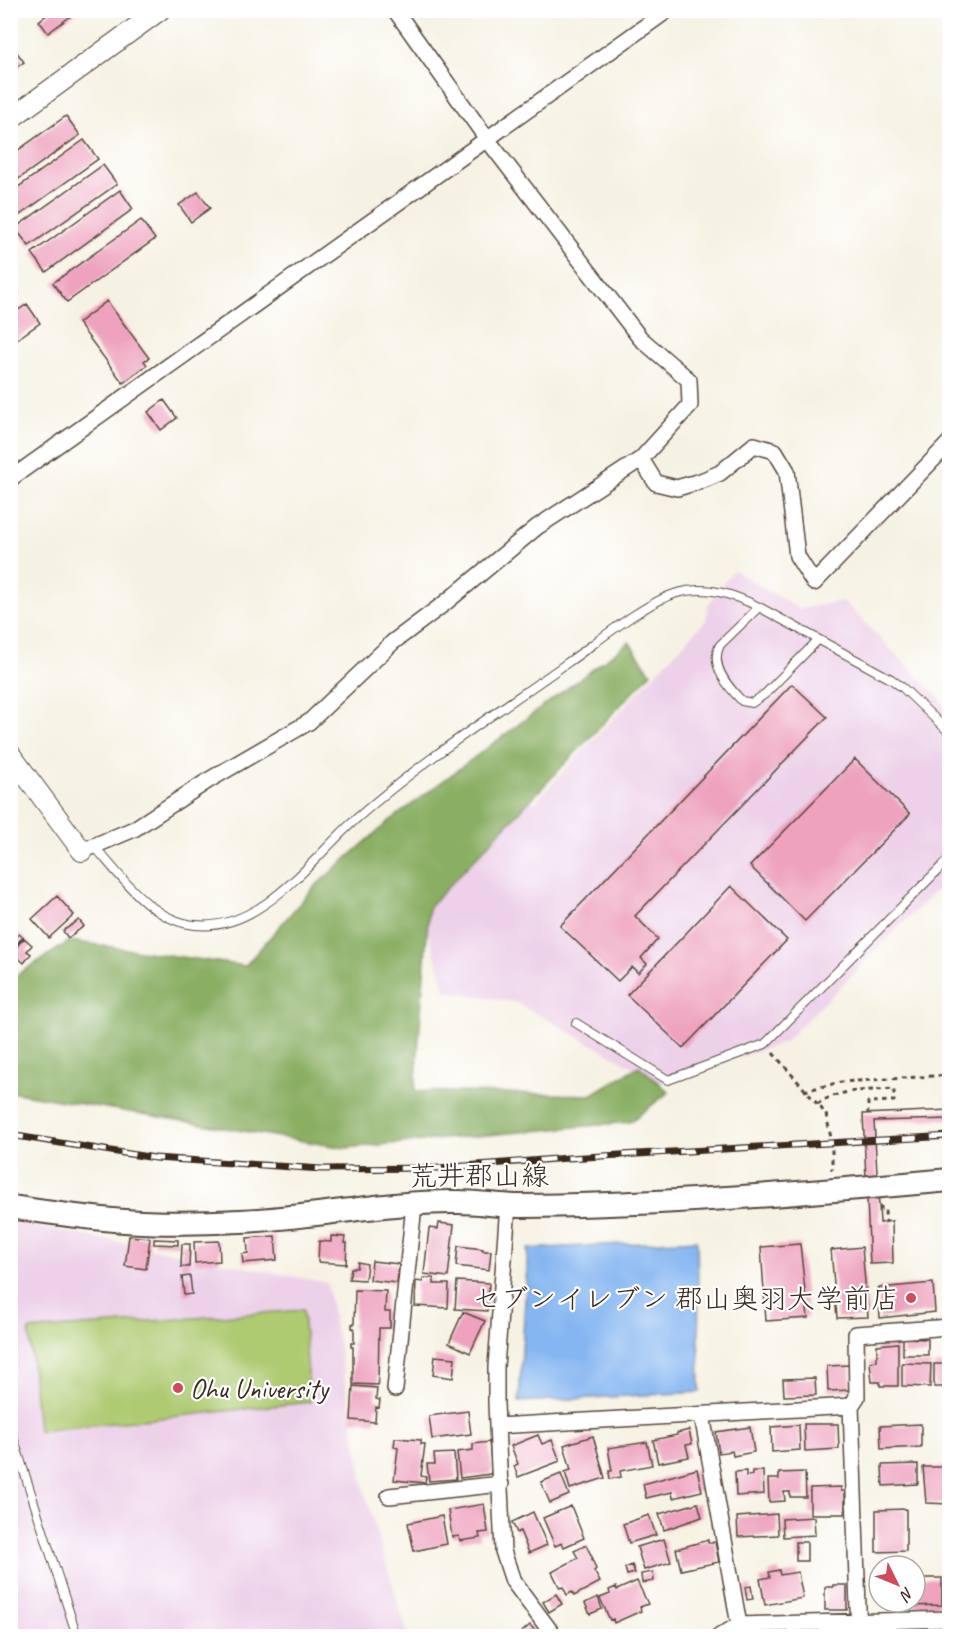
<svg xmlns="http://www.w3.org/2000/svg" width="960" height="1647" font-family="Caveat,'Klee One',sans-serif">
	<rect width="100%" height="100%" fill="#fff"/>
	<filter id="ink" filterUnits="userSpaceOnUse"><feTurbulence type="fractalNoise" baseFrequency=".0167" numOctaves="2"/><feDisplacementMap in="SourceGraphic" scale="12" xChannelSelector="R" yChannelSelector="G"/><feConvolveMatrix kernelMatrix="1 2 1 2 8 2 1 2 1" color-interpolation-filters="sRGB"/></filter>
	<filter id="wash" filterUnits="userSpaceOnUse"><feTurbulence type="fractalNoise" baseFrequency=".008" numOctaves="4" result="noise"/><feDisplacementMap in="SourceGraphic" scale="24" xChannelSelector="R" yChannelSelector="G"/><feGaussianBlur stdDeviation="1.35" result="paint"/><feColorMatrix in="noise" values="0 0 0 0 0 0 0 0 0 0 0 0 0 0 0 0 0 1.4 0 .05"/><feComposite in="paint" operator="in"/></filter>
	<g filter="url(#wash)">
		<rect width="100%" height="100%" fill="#f6f2e3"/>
		<path fill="#edd1e9" d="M 733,570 L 799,609 L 843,601 L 949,708 L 949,877 L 785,1042 L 662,1083 L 515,1002 L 446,991 L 420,905 L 524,795 L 534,803 L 706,620 L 708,605 Z
			M 10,1221 L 327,1283 L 365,1493 L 408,1636 L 11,1636 Z"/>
		<path fill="#aecb72" stroke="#747a48" stroke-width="1.5" d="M 303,1310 L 310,1402 L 38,1431 L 29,1330 Z"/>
		<path fill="#8aaf64" stroke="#626c41" stroke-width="1.5" d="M 629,642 L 651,673 L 429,907 L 415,1091 L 591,1095 L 639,1066 L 669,1092 L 630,1122 L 345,1148 L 11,1092 L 11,979 L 70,941 L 245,966 L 314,887 L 388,822 Z"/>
		<path fill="#85b6f1" stroke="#607088" stroke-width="1.5" d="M 697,1240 L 700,1392 L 519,1402 L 528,1249 Z"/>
		<g id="blocks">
			<path fill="#eea2be" d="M 53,10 L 79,10 L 48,33 L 39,21 Z
				M 10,43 L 24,62 L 10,72 Z
				M 66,116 L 80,135 L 10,185 L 10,156 Z
				M 84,140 L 98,159 L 10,222 L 10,193 Z
				M 103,165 L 117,184 L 29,246 L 15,228 Z
				M 120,190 L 133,209 L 46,272 L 32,253 Z
				M 198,192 L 210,208 L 191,222 L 179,205 Z
				M 141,220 L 155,239 L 67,302 L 53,283 Z
				M 10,282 L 19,294 L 10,300 Z
				M 107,301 L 149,358 L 144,361 L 147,365 L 123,383 L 78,323 Z
				M 27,304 L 40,323 L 10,344 L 10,316 Z
				M 164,400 L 177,418 L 161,430 L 148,412 Z
				M 792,684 L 827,717 L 635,916 L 658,939 L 641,958 L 647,964 L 638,973 L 632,967 L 618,981 L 560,926 Z
				M 855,759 L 910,814 L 805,921 L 750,866 Z
				M 731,886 L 787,940 L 683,1048 L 627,995 Z
				M 57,896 L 74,915 L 49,938 L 32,919 Z
				M 79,920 L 84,926 L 68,938 L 63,931 Z
				M 19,934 L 23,937 L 12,949 L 10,943 Z
				M 24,938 L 32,945 L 27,951 L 31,954 L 24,963 L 12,952 Z
				M 950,1110 L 950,1119 L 874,1121 L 880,1223 L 892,1221 L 893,1263 L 870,1264 L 863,1114 Z
				M 439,1223 L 454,1225 L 448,1277 L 424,1274 L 429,1228 L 438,1229 Z
				M 129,1236 L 150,1238 L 146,1269 L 125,1266 Z
				M 275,1236 L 277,1260 L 243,1263 L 242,1254 L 248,1253 L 247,1238 Z
				M 331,1236 L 345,1237 L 344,1243 L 347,1243 L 346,1264 L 318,1262 L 319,1241 L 331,1242 Z
				M 154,1239 L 178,1240 L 178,1245 L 154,1244 Z
				M 219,1241 L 220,1261 L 195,1263 L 194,1242 Z
				M 182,1244 L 190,1244 L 189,1267 L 181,1267 Z
				M 800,1244 L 808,1318 L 766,1321 L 761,1247 Z
				M 458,1246 L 483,1249 L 483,1251 L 491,1251 L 489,1270 L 456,1266 Z
				M 862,1247 L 868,1317 L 837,1318 L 831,1250 Z
				M 372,1261 L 399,1264 L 397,1283 L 370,1280 Z
				M 358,1262 L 367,1264 L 365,1280 L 349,1279 L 351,1268 L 357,1268 Z
				M 190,1276 L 192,1294 L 184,1295 L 182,1277 Z
				M 423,1278 L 434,1278 L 434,1284 L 449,1284 L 448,1308 L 415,1306 L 416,1281 L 423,1282 Z
				M 457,1281 L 489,1283 L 487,1311 L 455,1309 Z
				M 933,1283 L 935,1312 L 880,1318 L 878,1288 Z
				M 355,1290 L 386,1291 L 385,1312 L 390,1312 L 390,1328 L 379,1328 L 378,1385 L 353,1384 L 353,1347 L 351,1347 L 351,1343 L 354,1343 L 354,1328 L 352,1328 L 352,1324 L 354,1324 Z
				M 463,1312 L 485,1321 L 470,1353 L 449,1343 Z
				M 903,1338 L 928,1339 L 928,1355 L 903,1355 Z
				M 898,1343 L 898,1386 L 880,1386 L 880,1382 L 872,1382 L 870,1362 L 877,1361 L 877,1345 Z
				M 435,1356 L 455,1358 L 453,1378 L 433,1375 Z
				M 902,1363 L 931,1364 L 930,1387 L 902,1386 Z
				M 934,1364 L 950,1364 L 950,1387 L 934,1387 Z
				M 850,1365 L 851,1390 L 828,1391 L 827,1366 Z
				M 815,1378 L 816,1395 L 784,1396 L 783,1379 Z
				M 353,1386 L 377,1388 L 376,1399 L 380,1400 L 379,1408 L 376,1407 L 375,1422 L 351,1420 Z
				M 468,1411 L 471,1434 L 432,1439 L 429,1416 Z
				M 804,1424 L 838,1424 L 839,1449 L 805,1451 Z
				M 921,1424 L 921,1447 L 881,1449 L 880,1426 Z
				M 799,1425 L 800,1450 L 772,1452 L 771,1427 Z
				M 750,1427 L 754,1452 L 733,1456 L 732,1451 L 719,1453 L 716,1432 Z
				M 689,1430 L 692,1444 L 686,1445 L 689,1457 L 658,1463 L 653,1440 L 677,1435 L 677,1433 Z
				M 538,1435 L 542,1444 L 552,1440 L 560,1461 L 518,1477 L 514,1466 L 518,1464 L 511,1446 Z
				M 593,1436 L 605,1478 L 570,1489 L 565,1472 L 571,1470 L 564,1445 Z
				M 395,1438 L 421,1440 L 421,1444 L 425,1444 L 421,1476 L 426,1477 L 425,1483 L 394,1480 L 398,1448 L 394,1447 Z
				M 489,1442 L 492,1470 L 490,1474 L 460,1478 L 457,1452 L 473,1450 L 473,1444 Z
				M 647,1442 L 652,1465 L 620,1471 L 621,1477 L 610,1479 L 609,1471 L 612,1471 L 608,1448 Z
				M 454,1453 L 456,1479 L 429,1481 L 427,1464 L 435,1464 L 434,1454 Z
				M 918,1464 L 918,1484 L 883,1486 L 882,1465 Z
				M 923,1467 L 950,1467 L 950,1504 L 926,1503 Z
				M 697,1469 L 702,1491 L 673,1498 L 672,1492 L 646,1498 L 643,1484 Z
				M 746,1471 L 746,1476 L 752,1475 L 752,1471 L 763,1471 L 764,1494 L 736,1496 L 735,1472 Z
				M 805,1472 L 806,1497 L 790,1497 L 790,1492 L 784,1492 L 785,1501 L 769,1502 L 768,1479 L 779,1479 L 779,1473 Z
				M 561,1474 L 569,1495 L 550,1503 L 541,1482 Z
				M 841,1487 L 841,1491 L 845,1491 L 845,1514 L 810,1514 L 810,1488 Z
				M 698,1503 L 702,1517 L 664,1530 L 659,1514 Z
				M 484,1504 L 488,1532 L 479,1533 L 480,1538 L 460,1541 L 459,1536 L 452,1537 L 448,1510 Z
				M 571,1506 L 584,1538 L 564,1547 L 562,1543 L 555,1546 L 543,1518 Z
				M 906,1509 L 906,1551 L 876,1552 L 876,1510 Z
				M 533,1512 L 547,1545 L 529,1553 L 520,1531 L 517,1533 L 512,1522 Z
				M 777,1514 L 778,1535 L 738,1537 L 737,1517 Z
				M 649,1515 L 656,1535 L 629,1543 L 623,1524 Z
				M 442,1516 L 447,1544 L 414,1551 L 408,1523 Z
				M 814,1517 L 815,1535 L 783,1537 L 782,1519 Z
				M 664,1539 L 671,1562 L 644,1570 L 637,1547 Z
				M 708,1540 L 708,1543 L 715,1542 L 719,1562 L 681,1570 L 676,1549 Z
				M 796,1542 L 807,1542 L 807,1561 L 796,1561 Z
				M 586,1545 L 593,1559 L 592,1559 L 596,1569 L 594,1571 L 600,1582 L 574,1596 L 572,1592 L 567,1595 L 563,1587 L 560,1588 L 552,1572 L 578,1558 L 574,1551 Z
				M 632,1565 L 635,1573 L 627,1575 L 625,1568 Z
				M 779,1570 L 780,1575 L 798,1572 L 803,1598 L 765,1605 L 760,1579 L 770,1577 L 769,1572 Z
				M 653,1572 L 654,1581 L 642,1583 L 641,1574 Z
				M 915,1578 L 942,1578 L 942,1605 L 907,1606 L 907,1602 L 915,1602 Z
				M 637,1581 L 648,1604 L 640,1607 L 641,1611 L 614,1623 L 613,1619 L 610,1620 L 600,1598 L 610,1594 L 609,1590 L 616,1587 L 617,1590 Z
				M 833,1585 L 847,1585 L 847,1610 L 825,1610 L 825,1587 L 833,1587 Z
				M 751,1586 L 753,1599 L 747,1600 L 745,1587 Z
				M 556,1594 L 562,1604 L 549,1612 L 543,1602 Z
				M 598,1597 L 602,1609 L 590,1614 L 585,1603 Z
				M 530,1625 L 540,1636 L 517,1636 Z
				M 919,1633 L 918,1636 L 894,1636 L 894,1634 Z"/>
		</g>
	</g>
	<g filter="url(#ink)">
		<use href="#blocks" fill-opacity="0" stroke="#57483c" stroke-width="1.5"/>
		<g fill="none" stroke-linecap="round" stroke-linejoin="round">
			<g stroke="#57483c" stroke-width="10">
				<path id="service" d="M 759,607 L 720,645 C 709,665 728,687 742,701 L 752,703 L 765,694 L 818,640
					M 94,846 C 121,876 151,921 195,925 C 262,932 311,859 356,819 C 421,761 495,714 567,663 C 596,643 644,603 677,593 C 706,585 733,594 759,607 L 891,679 L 903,688 L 950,733
					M 576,1023 L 668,1080 L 765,1044 L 950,858
					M 10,1428 L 77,1636"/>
			</g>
			<g stroke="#57483c" stroke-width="18">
				<path id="minor" d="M 641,459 L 656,483 L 677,488 L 701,481 L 720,473 L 754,445 L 775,451 L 787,471 L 797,556 L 814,583 L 950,442
					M 10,479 L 668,10
					M 82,851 L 134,829 L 209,780 L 309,722 L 393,642 L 445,603 L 537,527 L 641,459 L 690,405 L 689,380 L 640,338 L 487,139 L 395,10
					M 508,1205 L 496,1367 L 496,1404 L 503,1551 L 513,1581 L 554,1636
					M 395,1389 L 414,1205
					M 702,1415 L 739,1625
					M 497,1426 L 851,1406
					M 389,1496 L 501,1484
					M 720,1636 L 739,1625 L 950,1619
					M 859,1636 L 851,1406 L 857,1397 L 856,1334 L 950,1327"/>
			</g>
			<g stroke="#57483c" stroke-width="22">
				<path id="tertiary" d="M 10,119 L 160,10
					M 10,754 L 82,851"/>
			</g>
			<g stroke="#57483c" stroke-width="26">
				<path id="secondary" d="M 10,1207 C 54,1213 98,1220 142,1222 C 175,1224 209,1222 241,1221 C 314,1218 386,1201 458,1202 C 479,1202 499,1206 520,1206 C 663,1205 807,1193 950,1180"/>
			</g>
			<path stroke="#57483c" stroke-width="3" stroke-dasharray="4.5 4.5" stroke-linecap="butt" d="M 773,1053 L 826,1114 L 832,1143 L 832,1170
				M 804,1091 L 841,1082 L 950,1075
				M 817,1104 C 842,1088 865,1091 894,1089 L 894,1101 L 868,1102 L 868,1114
				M 881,1206 L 881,1212 L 885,1212 L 886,1222"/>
			<use href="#service" stroke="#fff" stroke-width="8"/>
			<use href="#minor" stroke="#fff" stroke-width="15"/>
			<use href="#tertiary" stroke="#fff" stroke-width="20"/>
			<use href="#secondary" stroke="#fff" stroke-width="22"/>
			<g stroke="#3b2a1e" stroke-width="7">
				<path id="rail" d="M 10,1135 L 155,1158 L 322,1169 L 438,1168 L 568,1158 L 950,1136"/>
			</g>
			<use href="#rail" stroke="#fff" stroke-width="4.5" stroke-dasharray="14" stroke-linecap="butt"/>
		</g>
	</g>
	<g fill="#d1495b" stroke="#fff" stroke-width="2">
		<circle cx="911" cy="1298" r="6"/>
		<circle cx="178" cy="1388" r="6"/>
	</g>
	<g text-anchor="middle" stroke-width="4.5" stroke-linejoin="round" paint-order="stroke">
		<g font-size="28" fill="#3b2a1e" stroke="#fff">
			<text x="479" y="1185">荒井郡山線</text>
		</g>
		<g font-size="28" fill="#3b2a1e" stroke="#fff" text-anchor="end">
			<text x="899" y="1308">セブンイレブン 郡山奥羽大学前店</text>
			<text x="190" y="1398" text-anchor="start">Ohu University</text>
		</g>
	</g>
	<rect width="960" height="1647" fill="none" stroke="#fff" stroke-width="36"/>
	<g transform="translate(897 1584) rotate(133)"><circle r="28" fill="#ffffff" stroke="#b1aaa5" stroke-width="1.5"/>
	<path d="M0-4.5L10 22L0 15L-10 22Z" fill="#d1495b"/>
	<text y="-9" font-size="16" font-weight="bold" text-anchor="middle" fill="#3b2a1e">N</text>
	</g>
</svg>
